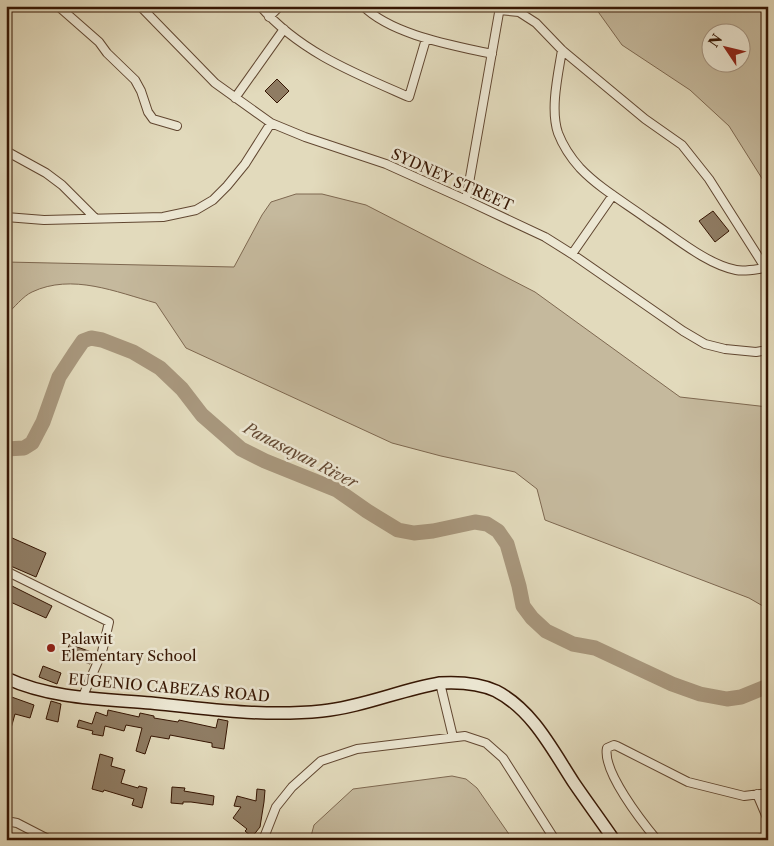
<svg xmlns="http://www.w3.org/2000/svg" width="774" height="846" font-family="'Libre Caslon Text',serif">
	<rect width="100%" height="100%" fill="#e2dabc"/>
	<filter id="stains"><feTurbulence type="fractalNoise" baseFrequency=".004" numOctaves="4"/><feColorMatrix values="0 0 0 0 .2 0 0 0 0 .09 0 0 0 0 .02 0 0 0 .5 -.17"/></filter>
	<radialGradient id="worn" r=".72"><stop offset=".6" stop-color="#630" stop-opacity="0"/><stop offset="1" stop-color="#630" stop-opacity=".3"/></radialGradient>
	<path fill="#c5b99d" stroke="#7e6850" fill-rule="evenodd" d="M 594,6 L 768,6 L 768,188 L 729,126 L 690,90 L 622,45 ZM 712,32 L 742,32 L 742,62 L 712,62 Z
		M 296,194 L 322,194 L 366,205 L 535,292 L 680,397 L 768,407 L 768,609 L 749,598 L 545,520 L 537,489 L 515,472 L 441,456 L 392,443 L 186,348 L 156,303 C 116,292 72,273 32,292 C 23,296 14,308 6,315 L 6,262 L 234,267 L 262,215 L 271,202 Z
		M 452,776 L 466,779 L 477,788 L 513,840 L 310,840 L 314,825 L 353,789 Z"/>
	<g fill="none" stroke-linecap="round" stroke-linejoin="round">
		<path stroke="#a8977d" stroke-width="15" d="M 6,449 L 24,448 L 32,443 L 43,422 L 59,377 L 74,354 L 83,341 L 91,338 L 102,340 L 133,352 L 160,368 L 182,389 L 202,415 L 241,449 L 265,461 L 337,490 L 367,511 L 398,530 L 414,533 L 433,531 L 475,522 L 487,524 L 498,531 L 507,544 L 519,586 L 523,606 L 532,618 L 546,631 L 573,644 L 595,648 L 672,684 L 700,694 L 727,699 L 741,697 L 768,686"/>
	</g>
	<path fill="#8f7c63" stroke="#361603" d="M 277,79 L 289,91 L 277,103 L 265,91 Z
		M 713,211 L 729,231 L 715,242 L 699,221 Z
		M 10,537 L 46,553 L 36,577 L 6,564 L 6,547 Z
		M 6,583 L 52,606 L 46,618 L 6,600 Z
		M 69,644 L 94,653 L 90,664 L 78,660 L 79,657 L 67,654 Z
		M 43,666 L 61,673 L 57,684 L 39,677 Z
		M 6,695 L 34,705 L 30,718 L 15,714 L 8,739 L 6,738 Z
		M 51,701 L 61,704 L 58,722 L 46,719 Z
		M 108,710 L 139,717 L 140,713 L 154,716 L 154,718 L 178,722 L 179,720 L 216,728 L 218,719 L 228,721 L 224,749 L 212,747 L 212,743 L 170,735 L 169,739 L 151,736 L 145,754 L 136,751 L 142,728 L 126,725 L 124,731 L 105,726 L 103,736 L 92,734 L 93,731 L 77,727 L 79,720 L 92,724 L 96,712 L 107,716 Z
		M 100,754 L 113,758 L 111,766 L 125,770 L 121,783 L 138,788 L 139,786 L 147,788 L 142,808 L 132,805 L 134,799 L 104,790 L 103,792 L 92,789 Z
		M 172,787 L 185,788 L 184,791 L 214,796 L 213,805 L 191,802 L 183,802 L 183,804 L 171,803 Z
		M 257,789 L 265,790 L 264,802 L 260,827 L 252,837 L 245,831 L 247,829 L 233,818 L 241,807 L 234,806 L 237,796 L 256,801 Z"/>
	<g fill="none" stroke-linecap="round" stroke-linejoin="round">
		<g stroke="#614731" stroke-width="10">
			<path id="street" d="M 58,6 L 99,42 L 107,53 L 135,80 L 141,91 L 148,112 L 153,119 L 177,126
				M 140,6 L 215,83 L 271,123 L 305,137 L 386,164 L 466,200 L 545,237 L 572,254 L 683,331 L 705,344 L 725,349 L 756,352 L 768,350
				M 260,6 C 300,52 354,73 409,97 L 426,39
				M 363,6 C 392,35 452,45 492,54
				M 499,10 L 519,12 L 536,23 L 562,50 L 645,119 L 682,145 L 709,179 L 768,272
				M 269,17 L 280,6
				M 562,50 C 558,75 550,109 558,133 C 563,146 571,158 580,168 C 600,189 627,204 650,221 C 675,237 706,264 736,270 C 745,272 757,269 766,268
				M 235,98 L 284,29
				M 6,151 L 46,173 L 62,185 L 95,218
				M 466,200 L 500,7
				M 6,217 L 44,220 L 163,217 L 196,210 L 213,200 L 227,186 L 245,164 L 271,123
				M 572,254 L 613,195
				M 6,571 L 109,622 L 102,652 L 83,696
				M 440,683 L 453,737
				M 757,794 L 768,820
				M 6,821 L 17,823 L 50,840
				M 263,840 L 276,807 L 292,787 L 321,761 L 357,749 L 465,736 L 486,743 L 503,758 L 555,840
				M 657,840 C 642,822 602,771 607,748 L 614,745 L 617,746 L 688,782 L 744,796 L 768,793
				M 753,840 L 768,837"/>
		</g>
		<g stroke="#361603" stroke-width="14">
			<path id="secondary" d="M 6,678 C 51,699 103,699 151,703 C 208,709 264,717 322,711 C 362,707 400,690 440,683 C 458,682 479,683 496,691 C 533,710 553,751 574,783 C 587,802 601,821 614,840"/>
		</g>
		<use href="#street" stroke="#ece7d3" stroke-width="8"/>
		<use href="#secondary" stroke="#ece7d3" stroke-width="11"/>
	</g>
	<circle fill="#8f2418" stroke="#ece7d3" stroke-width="2" cx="51" cy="648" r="5"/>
	<g text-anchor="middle" stroke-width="5" stroke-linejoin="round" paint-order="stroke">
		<g font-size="15" fill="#361603" stroke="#ece7d3">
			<text transform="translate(452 180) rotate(24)" y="5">SYDNEY STREET</text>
			<text transform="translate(169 688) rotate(5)" y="5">EUGENIO CABEZAS ROAD</text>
		</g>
		<g font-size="15" fill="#361603" stroke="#ece7d3" text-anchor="start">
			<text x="61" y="644">Palawit<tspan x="61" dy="17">Elementary School</tspan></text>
		</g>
		<g font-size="16" font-style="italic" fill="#644a34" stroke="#ece7d3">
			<text transform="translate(301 455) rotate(27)" y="6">Panasayan River</text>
		</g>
	</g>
	<rect width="774" height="846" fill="none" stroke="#e2dabc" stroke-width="25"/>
	<rect x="8" y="8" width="759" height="831" fill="none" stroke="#361603" stroke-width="2.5"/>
	<rect x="12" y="12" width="749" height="821" fill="none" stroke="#361603"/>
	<g transform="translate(726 48) rotate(305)"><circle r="24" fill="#ece7d3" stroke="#a39380"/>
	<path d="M0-4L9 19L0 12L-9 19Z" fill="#8f2418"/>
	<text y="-8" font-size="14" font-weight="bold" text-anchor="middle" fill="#361603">N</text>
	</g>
	<rect width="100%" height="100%" filter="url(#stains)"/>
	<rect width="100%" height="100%" fill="url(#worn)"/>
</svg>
